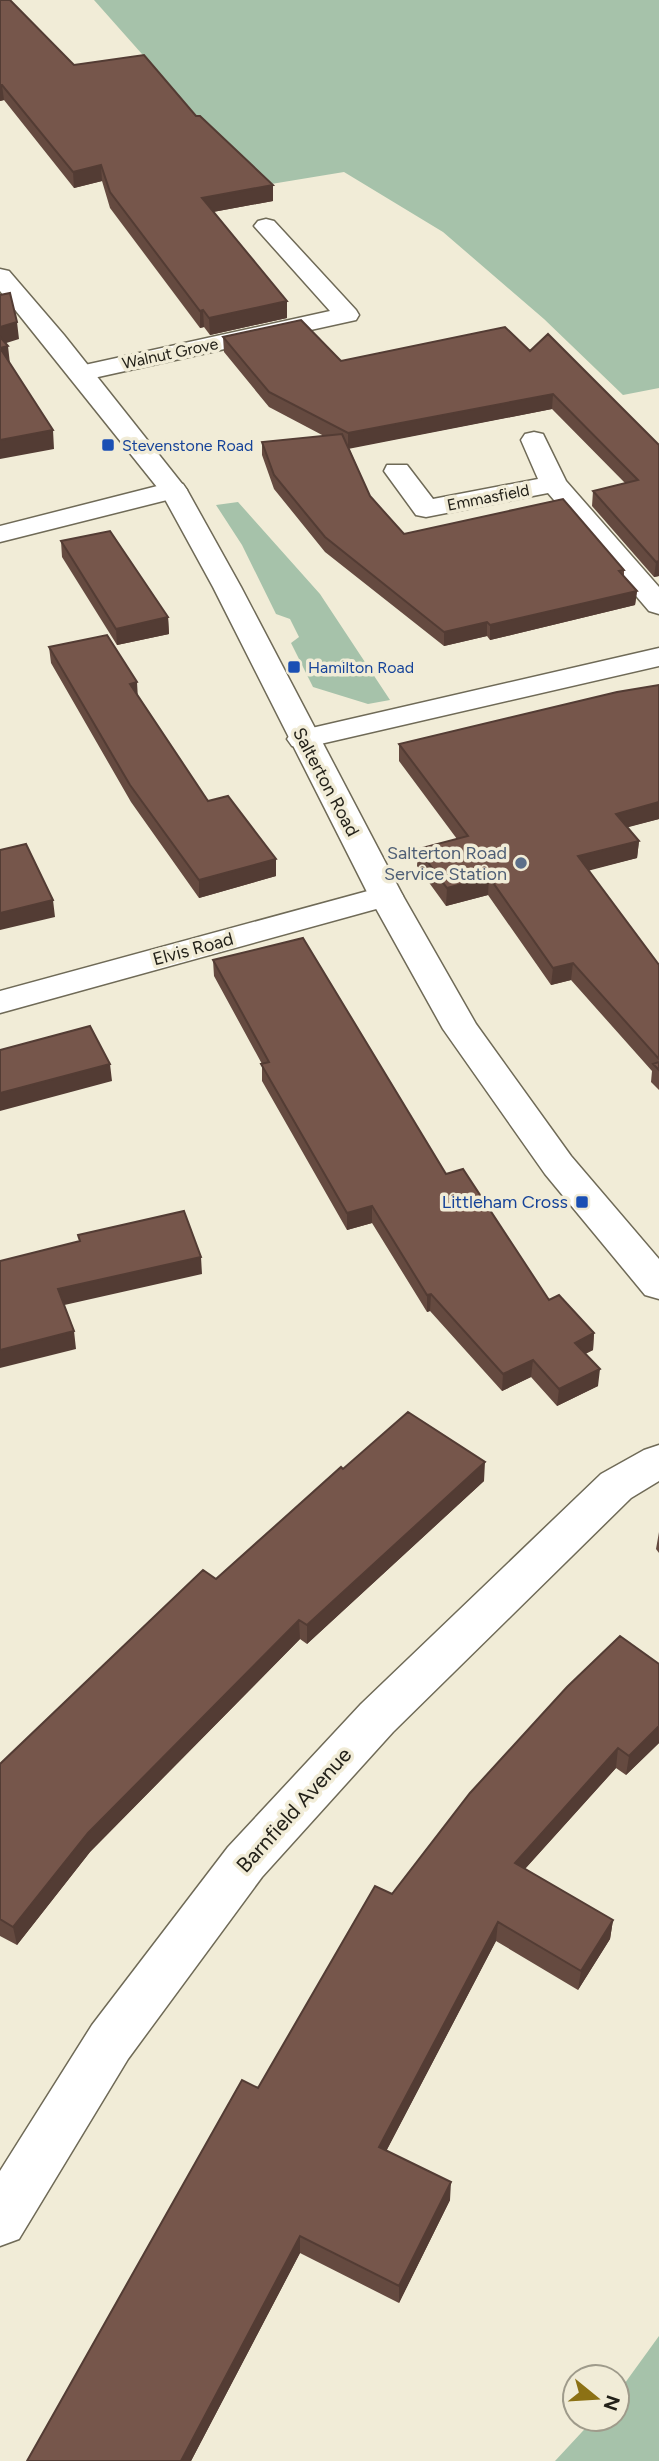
<svg xmlns="http://www.w3.org/2000/svg" width="659" height="2461" font-family="Figtree,sans-serif">
	<rect width="100%" height="100%" fill="#f1ecd7"/>
	<path fill="#a6c2aa" d="M 94,0 L 659,0 L 659,388 L 623,395 L 544,319 L 443,232 L 344,172 L 259,186 Z
		M 238,502 L 320,594 L 390,700 L 368,704 L 313,687 L 291,643 L 299,637 L 290,619 L 276,614 L 242,545 L 216,505 Z
		M 659,2336 L 659,2461 L 555,2461 L 594,2419 L 617,2419 L 617,2394 Z"/>
	<g fill="none" stroke-linecap="round" stroke-linejoin="round">
		<g stroke="#6f6a57" stroke-width="3">
			<path id="street" d="M 266,219 L 274,221 L 356,310 L 359,315 L 356,320 L 80,381 L 71,378 L 67,373 L 71,368 L 330,311 L 254,226 L 258,221 Z
				M 534,432 L 543,434 L 566,481 L 659,587 L 659,614 L 649,611 L 548,493 L 426,517 L 416,515 L 384,471 L 387,465 L 407,465 L 433,499 L 538,479 L 521,440 L 525,434 Z
				M 173,482 L 183,484 L 187,490 L 183,496 L 0,542 L 0,526 Z
				M 659,648 L 659,666 L 303,748 L 292,746 L 287,739 L 292,732 L 303,730 Z
				M 386,886 L 398,889 L 403,896 L 398,903 L 0,1013 L 0,991 Z
				M 659,1445 L 659,1481 L 631,1498 L 393,1732 L 262,1877 L 128,2059 L 19,2239 L 0,2246 L 0,2171 L 92,2025 L 228,1847 L 361,1704 L 601,1474 L 644,1450 Z"/>
		</g>
		<g stroke="#6f6a57" stroke-width="3">
			<path id="secondary" d="M 0,269 L 9,271 L 64,335 L 187,490 L 241,587 L 403,896 L 476,1024 L 571,1156 L 659,1259 L 659,1299 L 645,1295 L 545,1174 L 443,1029 L 369,896 L 213,587 L 161,492 L 0,291 Z"/>
		</g>
		<use href="#street" fill="#fff" fill-rule="evenodd"/>
		<use href="#secondary" fill="#fff" fill-rule="evenodd"/>
	</g>
	<path fill="#654a40" d="M 0,0 L 74,65 L 196,116 L 273,201 L 213,212 L 287,301 L 287,318 L 210,335 L 204,327 L 200,328 L 110,208 L 102,181 L 74,188 L 4,100 L 0,101 Z
		M 223,337 L 341,361 L 530,351 L 659,445 L 659,576 L 654,577 L 592,506 L 593,491 L 625,483 L 552,409 L 349,448 L 370,496 L 404,534 L 624,570 L 624,576 L 637,591 L 635,605 L 490,640 L 487,636 L 444,646 L 325,552 L 274,489 L 262,455 L 262,442 L 324,436 L 269,407 L 224,352 Z
		M 61,541 L 168,617 L 169,634 L 117,645 L 62,557 Z
		M 49,647 L 137,682 L 137,695 L 208,801 L 276,876 L 199,898 L 131,802 L 51,663 Z
		M 659,685 L 659,819 L 627,827 L 639,841 L 637,858 L 588,870 L 659,965 L 659,1090 L 651,1082 L 652,1071 L 571,980 L 551,985 L 488,895 L 446,906 L 417,866 L 418,849 L 457,839 L 399,761 L 399,744 Z
		M 213,960 L 446,1174 L 549,1300 L 594,1333 L 593,1350 L 585,1354 L 598,1386 L 557,1406 L 531,1377 L 502,1391 L 430,1311 L 427,1312 L 372,1223 L 347,1230 L 262,1081 L 262,1064 L 214,976 Z
		M 343,1469 L 484,1481 L 307,1644 L 300,1639 L 90,1852 L 17,1945 L 0,1936 L 0,1764 Z
		M 659,1532 L 659,1553 L 656,1549 Z
		M 659,1664 L 659,1743 L 626,1775 L 616,1768 L 525,1869 L 613,1920 L 610,1939 L 578,1990 L 496,1941 L 386,2151 L 450,2200 L 399,2303 L 300,2253 L 191,2461 L 27,2461 L 258,2088 L 392,1894 Z"/>
	<path fill="#533c34" d="M 0,85 L 2,85 L 4,100 L 0,101 Z
		M 101,165 L 102,181 L 74,188 L 73,172 Z
		M 273,185 L 273,201 L 202,214 L 202,198 Z
		M 287,301 L 287,318 L 210,335 L 209,318 Z
		M 203,310 L 204,327 L 200,328 L 200,311 Z
		M 17,322 L 19,339 L 0,345 L 0,327 Z
		M 8,346 L 10,364 L 0,348 Z
		M 553,394 L 552,409 L 348,449 L 348,433 Z
		M 53,430 L 54,449 L 0,459 L 0,440 Z
		M 659,561 L 659,576 L 654,577 L 656,562 Z
		M 637,591 L 635,605 L 490,640 L 490,625 Z
		M 168,617 L 169,634 L 117,645 L 116,629 Z
		M 487,622 L 487,636 L 444,646 L 444,632 Z
		M 137,682 L 138,699 L 130,684 Z
		M 659,802 L 659,819 L 614,831 L 616,814 Z
		M 639,841 L 637,858 L 576,874 L 578,856 Z
		M 276,859 L 276,876 L 199,898 L 199,880 Z
		M 489,877 L 488,895 L 446,906 L 447,888 Z
		M 53,900 L 55,917 L 0,930 L 0,913 Z
		M 573,963 L 571,980 L 551,985 L 553,968 Z
		M 110,1064 L 112,1081 L 0,1111 L 0,1093 Z
		M 372,1206 L 372,1223 L 347,1230 L 347,1213 Z
		M 201,1257 L 202,1274 L 60,1306 L 58,1289 Z
		M 431,1294 L 430,1311 L 427,1312 L 427,1295 Z
		M 74,1331 L 76,1349 L 0,1368 L 0,1350 Z
		M 594,1333 L 593,1350 L 573,1360 L 575,1343 Z
		M 533,1360 L 531,1377 L 502,1391 L 503,1374 Z
		M 600,1369 L 598,1386 L 557,1406 L 559,1389 Z
		M 485,1462 L 484,1481 L 307,1644 L 307,1625 Z
		M 299,1620 L 300,1639 L 90,1852 L 17,1945 L 13,1927 L 88,1833 Z
		M 659,1726 L 659,1743 L 626,1775 L 629,1756 Z
		M 618,1748 L 616,1768 L 513,1882 L 515,1863 Z
		M 613,1920 L 610,1939 L 578,1990 L 581,1971 Z
		M 498,1922 L 496,1941 L 379,2165 L 379,2147 Z
		M 451,2182 L 450,2200 L 399,2303 L 399,2286 Z
		M 300,2236 L 300,2253 L 191,2461 L 181,2461 Z"/>
	<path fill="#76564b" stroke="#533c34" stroke-width="2" d="M 0,0 L 10,0 L 74,65 L 144,55 L 196,116 L 200,116 L 273,185 L 202,198 L 287,301 L 209,318 L 203,310 L 200,311 L 110,192 L 101,165 L 73,172 L 2,85 L 0,85 Z
		M 10,293 L 17,322 L 0,327 L 0,295 Z
		M 301,320 L 341,361 L 505,327 L 530,351 L 548,334 L 659,445 L 659,561 L 656,562 L 593,491 L 638,480 L 553,394 L 348,433 L 269,392 L 223,337 Z
		M 0,337 L 8,346 L 0,348 L 53,430 L 0,440 Z
		M 342,434 L 370,496 L 404,534 L 563,499 L 624,570 L 619,571 L 637,591 L 490,625 L 487,622 L 444,632 L 325,537 L 274,475 L 262,442 Z
		M 110,531 L 168,617 L 116,629 L 61,541 Z
		M 107,635 L 137,682 L 130,684 L 208,801 L 228,796 L 276,859 L 199,880 L 130,785 L 49,647 Z
		M 659,685 L 659,802 L 616,814 L 639,841 L 578,856 L 659,965 L 659,1059 L 573,963 L 553,968 L 489,877 L 447,888 L 418,849 L 468,836 L 399,744 L 617,692 Z
		M 26,844 L 53,900 L 0,913 L 0,850 Z
		M 303,938 L 446,1174 L 463,1169 L 549,1300 L 559,1295 L 594,1333 L 575,1343 L 600,1369 L 559,1389 L 533,1360 L 503,1374 L 431,1294 L 427,1295 L 372,1206 L 347,1213 L 261,1064 L 269,1062 L 213,960 Z
		M 90,1026 L 110,1064 L 0,1093 L 0,1050 Z
		M 659,1062 L 659,1070 L 653,1064 Z
		M 184,1211 L 201,1257 L 58,1289 L 74,1331 L 0,1350 L 0,1261 L 80,1241 L 78,1235 Z
		M 408,1412 L 485,1462 L 307,1625 L 299,1620 L 88,1833 L 13,1927 L 0,1919 L 0,1764 L 203,1570 L 216,1579 L 341,1467 L 343,1469 Z
		M 620,1636 L 659,1664 L 659,1726 L 629,1756 L 618,1748 L 515,1863 L 613,1920 L 581,1971 L 498,1922 L 379,2147 L 451,2182 L 399,2286 L 300,2236 L 181,2461 L 27,2461 L 242,2080 L 258,2088 L 375,1886 L 392,1894 L 470,1793 L 567,1687 Z"/>
	<g fill="#1a4fb4" stroke="#f1ecd7" stroke-width="2.5">
		<rect x="101" y="438" width="14" height="14" rx="3.5"/>
		<rect x="287" y="660" width="14" height="14" rx="3.5"/>
		<rect x="575" y="1195" width="14" height="14" rx="3.5"/>
	</g>
	<circle fill="#5c6f8a" stroke="#f1ecd7" stroke-width="2.5" cx="521" cy="863" r="7"/>
	<g text-anchor="middle" stroke-width="7" stroke-linejoin="round" paint-order="stroke">
		<g font-size="16" fill="#232119" stroke="#f1ecd7">
			<text transform="translate(170 353) rotate(-12)" y="6">Walnut Grove</text>
			<text transform="translate(488 497) rotate(-11)" y="6">Emmasfield</text>
		</g>
		<g font-size="16" fill="#164399" stroke="#f1ecd7" text-anchor="start">
			<text x="122" y="451">Stevenstone Road</text>
			<text x="308" y="673">Hamilton Road</text>
		</g>
		<g font-size="18" fill="#232119" stroke="#f1ecd7">
			<text transform="translate(326 782) rotate(62)" y="6">Salterton Road</text>
			<text transform="translate(193 949) rotate(-15)" y="6">Elvis Road</text>
		</g>
		<g font-size="18" fill="#4e5e75" stroke="#f1ecd7" text-anchor="end">
			<text x="507" y="859">Salterton Road<tspan x="507" dy="21">Service Station</tspan></text>
		</g>
		<g font-size="18" fill="#164399" stroke="#f1ecd7" text-anchor="end">
			<text x="568" y="1208">Littleham Cross</text>
		</g>
		<g font-size="21" fill="#232119" stroke="#f1ecd7">
			<text transform="translate(294 1810) rotate(-48)" y="7">Barnfield Avenue</text>
		</g>
	</g>
	<g transform="translate(596 2398) rotate(108)"><circle r="33" fill="#f1ecd7" stroke="#9f9b8b" stroke-width="2"/>
	<path d="M0-5L12 26L0 18L-12 26Z" fill="#8c7114"/>
	<text y="-10" font-size="19" font-weight="bold" text-anchor="middle" fill="#232119">N</text>
	</g>
</svg>
